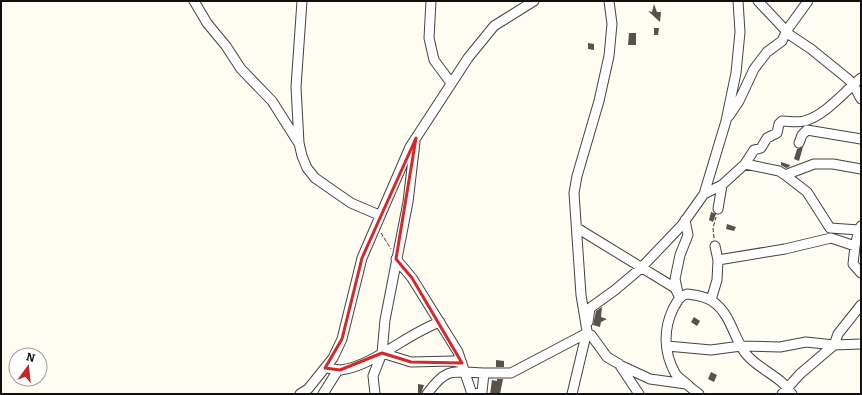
<svg xmlns="http://www.w3.org/2000/svg" width="862" height="395" font-family="Bitter,serif">
	<rect width="100%" height="100%" fill="#fffdf2"/>
	<path fill="#58514c" d="M 654,4 L 657,12 L 661,12 L 660,22 L 648,11 L 652,12 Z
		M 654,28 L 659,28 L 658,35 L 654,35 Z
		M 629,33 L 636,33 L 636,45 L 628,45 Z
		M 588,43 L 594,44 L 594,50 L 588,49 Z
		M 803,147 L 799,161 L 794,159 L 797,149 Z
		M 781,162 L 790,165 L 789,167 L 786,168 L 781,165 Z
		M 711,212 L 716,214 L 713,222 L 709,220 Z
		M 727,224 L 736,227 L 734,231 L 726,229 Z
		M 602,307 L 601,317 L 607,319 L 601,322 L 600,327 L 593,325 L 596,311 Z
		M 694,317 L 700,321 L 697,326 L 691,322 Z
		M 496,360 L 504,361 L 504,367 L 496,367 Z
		M 711,372 L 717,375 L 714,382 L 708,379 Z
		M 497,379 L 503,379 L 500,394 L 490,394 L 492,380 L 497,381 Z
		M 418,384 L 424,385 L 421,394 L 418,394 Z"/>
	<g fill="none" stroke-linecap="round" stroke-linejoin="round">
		<g stroke="#434343" stroke-width="11">
			<path id="minor" d="M 194,1 L 207,23 L 226,46 L 241,69 L 272,101 L 298,142
				M 302,1 L 296,87 L 299,143 L 302,156 L 307,168 L 315,178 L 351,203 L 379,215
				M 431,1 L 429,38 L 434,60 L 451,83
				M 758,1 L 790,35 L 811,49 L 848,79 L 853,84 L 861,99
				M 729,116 L 739,101 L 754,69 L 767,52 L 782,41 L 787,30 L 808,1
				M 799,143 L 802,135 L 807,130 L 861,139
				M 745,164 L 754,150 L 761,148 L 767,138 L 777,133 L 779,124 L 782,121 C 789,121 797,123 804,121 C 825,116 845,91 861,78
				M 785,175 L 814,164 L 833,164 L 861,169
				M 722,185 L 745,164 L 779,171 L 785,175 L 807,192 L 830,228 L 859,230 L 861,226
				M 704,194 L 722,185 L 718,209
				M 577,228 L 675,288 L 680,298
				M 715,246 L 718,260
				M 855,246 L 853,264 L 861,273
				M 396,259 L 412,278 L 458,352 L 472,394
				M 678,293 L 675,279 L 680,255 L 688,235 L 685,220
				M 711,300 L 717,280 L 718,260 L 785,249 L 831,238 L 855,246 L 859,230 L 861,230
				M 588,322 L 590,308 L 615,290 L 641,268 L 682,225 L 704,194 L 726,121 L 736,73 L 740,32 L 738,1
				M 667,346 L 711,350 L 741,346 L 780,347 L 806,342 L 834,345 L 861,344
				M 382,353 L 411,362 L 453,361 L 462,363
				M 622,366 L 650,379 L 686,384 L 699,394
				M 325,368 C 330,368 336,370 341,370 C 373,366 408,333 440,322
				M 689,386 C 685,382 678,378 675,373 C 664,353 663,330 673,309 C 677,302 679,296 687,294 C 697,295 709,297 716,304 C 731,316 734,339 746,354 C 759,370 781,376 792,394
				M 300,394 L 308,389 L 333,358 L 342,339 L 362,258 L 410,147 L 468,58 L 494,26 L 534,1
				M 323,394 L 338,370
				M 375,394 L 373,376 L 382,353 L 385,320 L 408,202 L 415,142
				M 427,394 C 447,366 453,372 484,373
				M 475,394 L 482,392 L 484,373 L 511,373 L 587,333 L 591,335 L 607,357 L 619,364 L 639,394
				M 572,394 L 587,331 L 581,295 L 574,193 L 577,176 L 599,101 L 609,56 L 612,24 L 609,1
				M 782,394 L 800,374 L 834,345 L 838,334 L 861,305"/>
		</g>
		<path stroke="#323232" stroke-width="1" stroke-dasharray="4 2" stroke-linecap="butt" d="M 381,233 L 391,249
			M 714,238 L 713,228 L 716,217"/>
		<use href="#minor" stroke="#fff" stroke-width="9"/>
	</g>
	<path fill="none" stroke="#d62828" stroke-width="3" stroke-linejoin="round" d="M 416,138 L 396,259 L 412,278 L 462,363 L 411,362 L 382,353 L 340,370 L 325,368 L 342,339 L 362,258 Z"/>
	<rect width="862" height="395" fill="none" stroke="#101010" stroke-width="4"/>
	<g transform="translate(28 367) rotate(15)"><circle r="19" fill="#ffffff" stroke="#9f9f9f"/>
	<path d="M0-3L7 15L0 10L-7 15Z" fill="#c12628"/>
	<text y="-6" font-size="11" font-weight="bold" text-anchor="middle" fill="#101010">N</text>
	</g>
</svg>
